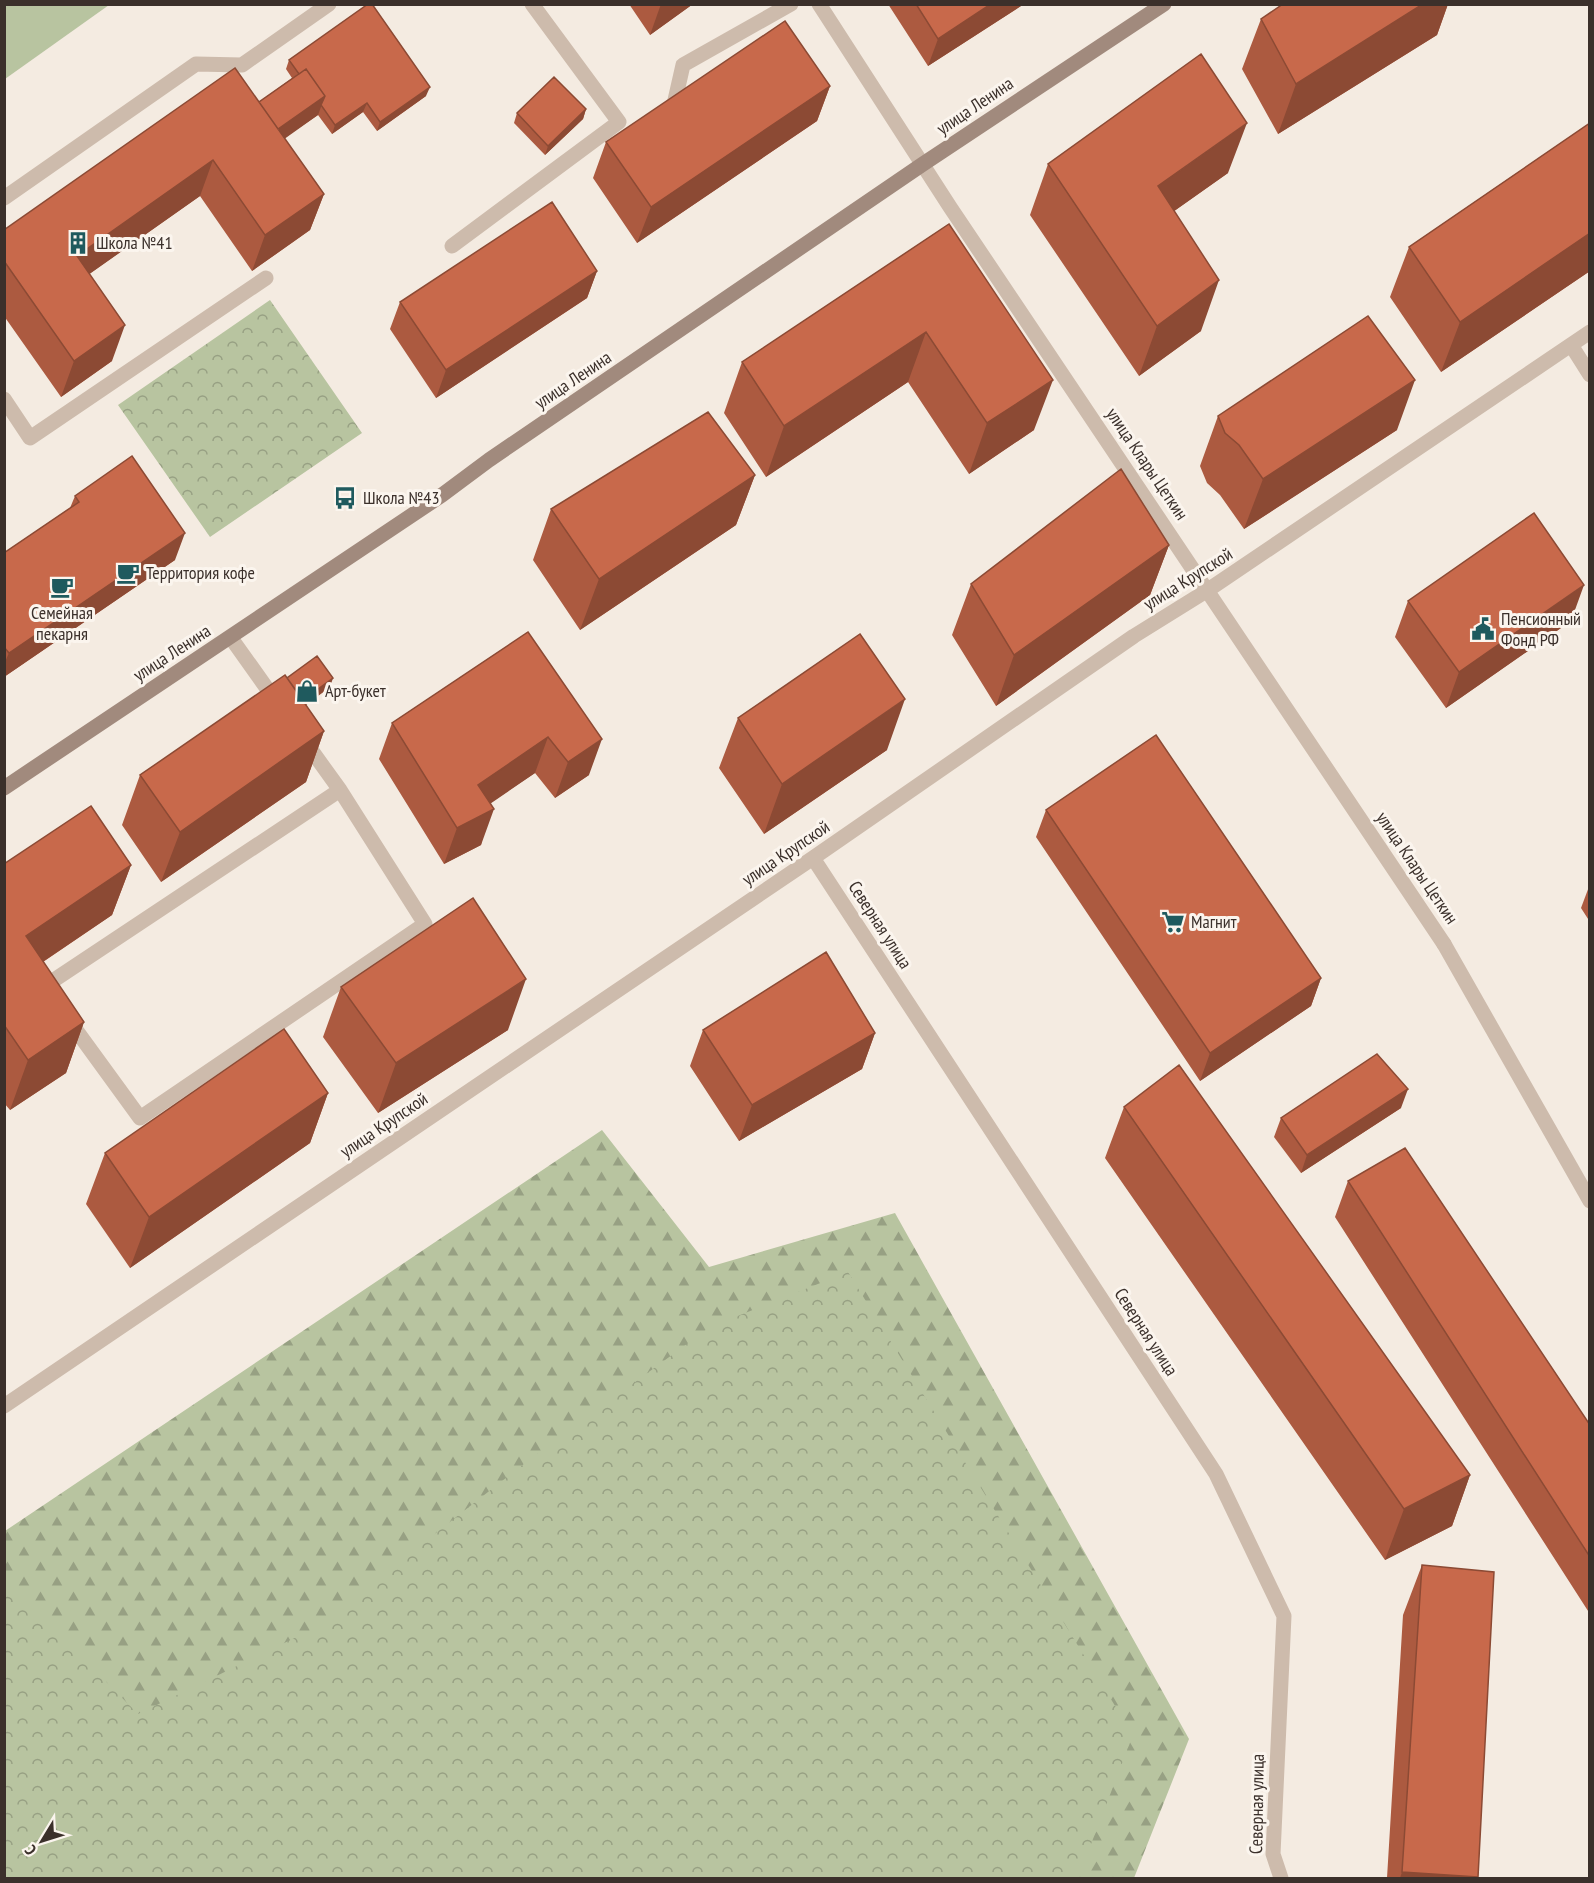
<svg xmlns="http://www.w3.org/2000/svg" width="1594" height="1883" font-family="'PT Sans Narrow',sans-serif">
	<defs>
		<pattern id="forest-firs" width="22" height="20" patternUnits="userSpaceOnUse" patternTransform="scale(1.5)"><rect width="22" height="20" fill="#b8c4a0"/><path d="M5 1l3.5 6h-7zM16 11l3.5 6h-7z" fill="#97a083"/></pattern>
		<pattern id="park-crowns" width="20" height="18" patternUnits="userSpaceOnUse" patternTransform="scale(1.5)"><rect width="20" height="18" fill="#b8c4a0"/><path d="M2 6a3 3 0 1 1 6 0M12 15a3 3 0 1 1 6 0" fill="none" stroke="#97a083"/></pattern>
	</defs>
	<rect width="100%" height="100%" fill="#f4ebe1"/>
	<path fill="url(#forest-firs)" d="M 602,1130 L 709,1267 L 895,1213 L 1189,1739 L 1134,1878 L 5,1878 L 5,1531 Z"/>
	<path fill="url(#park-crowns)" d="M 270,300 L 362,433 L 210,537 L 118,405 Z
		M 848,1272 L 1133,1735 L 1078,1878 L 5,1878 L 5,1583 L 7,1581 L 138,1714 L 313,1629 L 529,1460 L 710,1327 Z"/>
	<path fill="#b8c4a0" d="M 5,4 L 109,4 L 109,5 L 5,79 Z"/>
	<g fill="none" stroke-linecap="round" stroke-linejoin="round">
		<path stroke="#cdbbac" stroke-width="15" d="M 668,112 L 673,109 L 683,65 L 791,4
			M 4,198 L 196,64 L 242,65 L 329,4
			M 452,246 L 619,122 L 532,4
			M 4,399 L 30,438 L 266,278
			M 231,638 L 278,704
			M 1444,944 L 1590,1201
			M 49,992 L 45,986 L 340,790 L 304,740
			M 68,1019 L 140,1118 L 425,924 L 340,790"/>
		<path stroke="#cdbbac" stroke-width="15" d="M 819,4 L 950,207 L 1444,944
			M 1571,345 L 1590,375
			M 813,858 L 1216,1474 L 1284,1616 L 1273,1854 L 1281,1878
			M 4,1406 L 813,858 L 1134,636 L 1208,590 L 1590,332"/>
		<path stroke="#a18a7d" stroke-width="15" d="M 4,788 L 442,495 L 489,460 L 923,164 L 1164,4"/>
	</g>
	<path fill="#ac5a40" d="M 629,4 L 693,4 L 650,35 Z
		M 888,4 L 1024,4 L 928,66 Z
		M 1283,4 L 1448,4 L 1437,35 L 1278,134 L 1242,69 L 1261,19 Z
		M 289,60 L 426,96 L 377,131 L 363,112 L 332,134 L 318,115 L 284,138 L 324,194 L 310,230 L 252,271 L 200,196 L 89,274 L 112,361 L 61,397 L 4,316 L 4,230 L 259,102 L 292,78 L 286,69 Z
		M 830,86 L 817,121 L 637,243 L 593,178 L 606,142 Z
		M 586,109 L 583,119 L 545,155 L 514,123 L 517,113 Z
		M 1590,123 L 1590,271 L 1441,372 L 1390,297 L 1409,247 Z
		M 1048,164 L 1228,173 L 1174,211 L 1201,331 L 1139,376 L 1030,215 Z
		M 949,224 L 1034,430 L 969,474 L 908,382 L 766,477 L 724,413 L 742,362 Z
		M 597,271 L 587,298 L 436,398 L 390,329 L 400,302 Z
		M 1218,416 L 1397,430 L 1244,529 L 1220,495 L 1207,483 L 1200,466 Z
		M 755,475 L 736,525 L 580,630 L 533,560 L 551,509 Z
		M 75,496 L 175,560 L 4,677 L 4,553 L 70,508 Z
		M 1169,545 L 1150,595 L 996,706 L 952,635 L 971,584 Z
		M 1408,601 L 1571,621 L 1446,708 L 1395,637 Z
		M 528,632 L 589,775 L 555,798 L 535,773 L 490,803 L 481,845 L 444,864 L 379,759 L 392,723 Z
		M 287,678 L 330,687 L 306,705 L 324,731 L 306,782 L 161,882 L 122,825 L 140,775 Z
		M 738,718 L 887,750 L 764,834 L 719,768 Z
		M 1046,810 L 1321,978 L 1311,1006 L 1200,1081 L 1036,837 Z
		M 4,864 L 131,865 L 112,915 L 43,962 L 84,1022 L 66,1073 L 10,1110 L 4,1103 Z
		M 1590,884 L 1590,922 L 1581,908 Z
		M 341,987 L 508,1030 L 378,1113 L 323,1037 Z
		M 703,1030 L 875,1033 L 862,1069 L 739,1141 L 690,1066 Z
		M 328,1093 L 310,1143 L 130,1268 L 86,1204 L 105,1153 Z
		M 1124,1107 L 1470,1475 L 1452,1526 L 1385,1560 L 1105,1158 Z
		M 1401,1108 L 1301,1173 L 1274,1137 L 1281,1118 Z
		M 1348,1181 L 1590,1425 L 1590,1614 L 1335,1217 Z
		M 1422,1565 L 1478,1878 L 1387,1878 L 1403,1615 Z"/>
	<path fill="#8c4a34" d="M 661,4 L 693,4 L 650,35 Z
		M 991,4 L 1024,4 L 928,66 L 938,39 Z
		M 1423,4 L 1448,4 L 1437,35 L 1278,134 L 1296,84 Z
		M 830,86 L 817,121 L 637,243 L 651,207 Z
		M 430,87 L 426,96 L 377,131 L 380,122 Z
		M 325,96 L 318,115 L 259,157 L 265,138 Z
		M 367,103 L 363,112 L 332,134 L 335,125 Z
		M 586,109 L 583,119 L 545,155 L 548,146 Z
		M 1247,123 L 1228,173 L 1139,236 L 1158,186 Z
		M 213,160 L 200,196 L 64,292 L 77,256 Z
		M 324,194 L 310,230 L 252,271 L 265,235 Z
		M 1590,233 L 1590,271 L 1441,372 L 1460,322 Z
		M 597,271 L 587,298 L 436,398 L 446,370 Z
		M 1219,280 L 1201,331 L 1139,376 L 1157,326 Z
		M 125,325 L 112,361 L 61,397 L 74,361 Z
		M 926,332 L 908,382 L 766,477 L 784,426 Z
		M 1053,380 L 1034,430 L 969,474 L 987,423 Z
		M 1415,380 L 1397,430 L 1244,529 L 1263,479 Z
		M 755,475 L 736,525 L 580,630 L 599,579 Z
		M 185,533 L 175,560 L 4,677 L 4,664 L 9,653 Z
		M 1169,545 L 1150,595 L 996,706 L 1014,655 Z
		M 1584,585 L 1571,621 L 1446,708 L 1459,672 Z
		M 333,678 L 330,687 L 297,711 L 300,702 Z
		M 905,699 L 887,750 L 764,834 L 782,784 Z
		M 324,731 L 306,782 L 161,882 L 180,832 Z
		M 548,737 L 535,773 L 465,821 L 478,785 Z
		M 602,739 L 589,775 L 555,798 L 568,762 Z
		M 494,809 L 481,845 L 444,864 L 457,828 Z
		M 131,865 L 112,915 L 7,986 L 26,936 Z
		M 1321,978 L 1311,1006 L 1200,1081 L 1210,1053 Z
		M 526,979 L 508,1030 L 378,1113 L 396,1063 Z
		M 84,1022 L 66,1073 L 10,1110 L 28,1060 Z
		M 875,1033 L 862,1069 L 739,1141 L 752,1105 Z
		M 1408,1089 L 1401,1108 L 1301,1173 L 1307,1155 Z
		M 328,1093 L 310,1143 L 130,1268 L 149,1217 Z
		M 1470,1475 L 1452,1526 L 1385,1560 L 1404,1509 Z
		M 1402,1872 L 1478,1877 L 1478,1878 L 1400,1878 Z"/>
	<path fill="#c8694b" stroke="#8c4a34" stroke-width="1.5" d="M 368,4 L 372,4 L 430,87 L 380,122 L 367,103 L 335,125 L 321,105 L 325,96 L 306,69 L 299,74 L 289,60 Z
		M 916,4 L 991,4 L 938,39 Z
		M 1283,4 L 1423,4 L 1296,84 L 1261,19 Z
		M 785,21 L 830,86 L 651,207 L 606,142 Z
		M 1201,54 L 1247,123 L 1158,186 L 1219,280 L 1157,326 L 1048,164 Z
		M 235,68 L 324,194 L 265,235 L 213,160 L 77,256 L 125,325 L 74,361 L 4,261 L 4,230 Z
		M 306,69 L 325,96 L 278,129 L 259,102 Z
		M 554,77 L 586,109 L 548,146 L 517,113 Z
		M 1590,123 L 1590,233 L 1460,322 L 1409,247 Z
		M 552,202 L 597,271 L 446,370 L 400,302 Z
		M 949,224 L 1053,380 L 987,423 L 926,332 L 784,426 L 742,362 Z
		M 1368,316 L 1415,380 L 1263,479 L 1239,445 L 1225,433 L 1218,416 Z
		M 708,412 L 755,475 L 599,579 L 551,509 Z
		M 132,456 L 185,533 L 9,653 L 4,647 L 4,553 L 79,502 L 75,496 Z
		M 1121,469 L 1169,545 L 1014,655 L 971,584 Z
		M 1534,513 L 1584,585 L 1459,672 L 1408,601 Z
		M 528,632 L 602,739 L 568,762 L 548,737 L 478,785 L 494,809 L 457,828 L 392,723 Z
		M 860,634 L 905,699 L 782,784 L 738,718 Z
		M 317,656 L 333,678 L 303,700 L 287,678 Z
		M 285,675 L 324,731 L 180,832 L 140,775 Z
		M 1156,735 L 1321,978 L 1210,1053 L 1046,810 Z
		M 91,806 L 131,865 L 26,936 L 84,1022 L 28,1060 L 4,1025 L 4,864 Z
		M 473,898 L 526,979 L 396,1063 L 341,987 Z
		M 826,952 L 875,1033 L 752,1105 L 703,1030 Z
		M 284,1029 L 328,1093 L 149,1217 L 105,1153 Z
		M 1377,1054 L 1408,1089 L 1307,1155 L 1281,1118 Z
		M 1179,1065 L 1470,1475 L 1404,1509 L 1124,1107 Z
		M 1405,1148 L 1590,1425 L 1590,1557 L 1348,1181 Z
		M 1422,1565 L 1494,1572 L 1478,1877 L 1402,1872 Z"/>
	<defs>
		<g id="building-bare" transform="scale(1.8)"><path d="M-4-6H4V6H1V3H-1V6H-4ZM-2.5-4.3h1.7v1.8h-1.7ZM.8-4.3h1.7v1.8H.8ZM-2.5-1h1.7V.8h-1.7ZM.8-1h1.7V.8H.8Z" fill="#1f5a5e" stroke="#fbf5ee" stroke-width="2.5" paint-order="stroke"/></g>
		<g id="bus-bare" transform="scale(1.8)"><path d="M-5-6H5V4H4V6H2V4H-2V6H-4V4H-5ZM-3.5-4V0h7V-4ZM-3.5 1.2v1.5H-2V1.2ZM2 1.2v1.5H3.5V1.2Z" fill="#1f5a5e" stroke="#fbf5ee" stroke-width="2.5" paint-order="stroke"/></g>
		<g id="cafe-bare" transform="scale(1.8)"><path d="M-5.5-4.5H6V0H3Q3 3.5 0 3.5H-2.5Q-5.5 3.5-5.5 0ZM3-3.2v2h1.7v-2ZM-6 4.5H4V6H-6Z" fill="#1f5a5e" stroke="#fbf5ee" stroke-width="2.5" paint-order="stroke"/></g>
		<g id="civic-bare" transform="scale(1.8)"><path d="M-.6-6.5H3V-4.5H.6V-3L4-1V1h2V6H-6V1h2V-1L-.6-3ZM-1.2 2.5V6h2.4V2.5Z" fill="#1f5a5e" stroke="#fbf5ee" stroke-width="2.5" paint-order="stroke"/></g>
		<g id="shop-bare" transform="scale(1.8)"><path d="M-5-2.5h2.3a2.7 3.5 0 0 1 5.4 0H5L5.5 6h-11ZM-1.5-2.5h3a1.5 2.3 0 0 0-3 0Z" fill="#1f5a5e" stroke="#fbf5ee" stroke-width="2.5" paint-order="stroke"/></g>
		<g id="supermarket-bare" transform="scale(1.8)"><path d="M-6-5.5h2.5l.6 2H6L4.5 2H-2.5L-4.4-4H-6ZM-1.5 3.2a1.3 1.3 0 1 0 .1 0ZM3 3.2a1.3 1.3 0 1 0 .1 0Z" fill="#1f5a5e" stroke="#fbf5ee" stroke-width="2.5" paint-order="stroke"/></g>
	</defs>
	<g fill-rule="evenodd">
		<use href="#building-bare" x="78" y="243"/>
		<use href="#bus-bare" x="345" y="498"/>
		<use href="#cafe-bare" x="128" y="573"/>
		<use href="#cafe-bare" x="62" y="587"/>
		<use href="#civic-bare" x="1483" y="629"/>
		<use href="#shop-bare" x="307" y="691"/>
		<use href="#supermarket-bare" x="1173" y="922"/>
	</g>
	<g text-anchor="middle" stroke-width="6" stroke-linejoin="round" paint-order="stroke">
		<g font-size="18" fill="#3b302b" stroke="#fbf5ee">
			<text transform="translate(975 106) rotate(-34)" y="6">улица Ленина</text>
			<text transform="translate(573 380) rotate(-34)" y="6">улица Ленина</text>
			<text transform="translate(1147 464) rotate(56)" y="6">улица Клары Цеткин</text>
			<text transform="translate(1188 579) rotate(-32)" y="6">улица Крупской</text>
			<text transform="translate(172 653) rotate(-33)" y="6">улица Ленина</text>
			<text transform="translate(786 853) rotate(-34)" y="6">улица Крупской</text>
			<text transform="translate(1417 868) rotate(56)" y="6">улица Клары Цеткин</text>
			<text transform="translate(880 925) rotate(57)" y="6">Северная улица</text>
			<text transform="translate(384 1125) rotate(-34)" y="6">улица Крупской</text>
			<text transform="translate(1146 1332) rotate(57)" y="6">Северная улица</text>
			<text transform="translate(1257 1804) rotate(-89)" y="6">Северная улица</text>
		</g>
		<g font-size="18" fill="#3b302b" stroke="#fbf5ee" text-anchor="start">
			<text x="96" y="249">Школа №41</text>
			<text x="363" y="504">Школа №43</text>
			<text x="146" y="579">Территория кофе</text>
			<text x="62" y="619" text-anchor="middle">Семейная<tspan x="62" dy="21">пекарня</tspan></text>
			<text x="1501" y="625">Пенсионный<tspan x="1501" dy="21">Фонд РФ</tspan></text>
			<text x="325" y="697">Арт-букет</text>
			<text x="1191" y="928">Магнит</text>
		</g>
	</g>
	<rect width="1594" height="1883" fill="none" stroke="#3b302b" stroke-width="12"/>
	<g transform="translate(42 1841) rotate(232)" stroke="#fbf5ee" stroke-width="4.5" paint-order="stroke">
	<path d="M0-4.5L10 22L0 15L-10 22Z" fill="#3b302b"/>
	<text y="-9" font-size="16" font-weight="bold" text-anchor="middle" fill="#3b302b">С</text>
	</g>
</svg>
